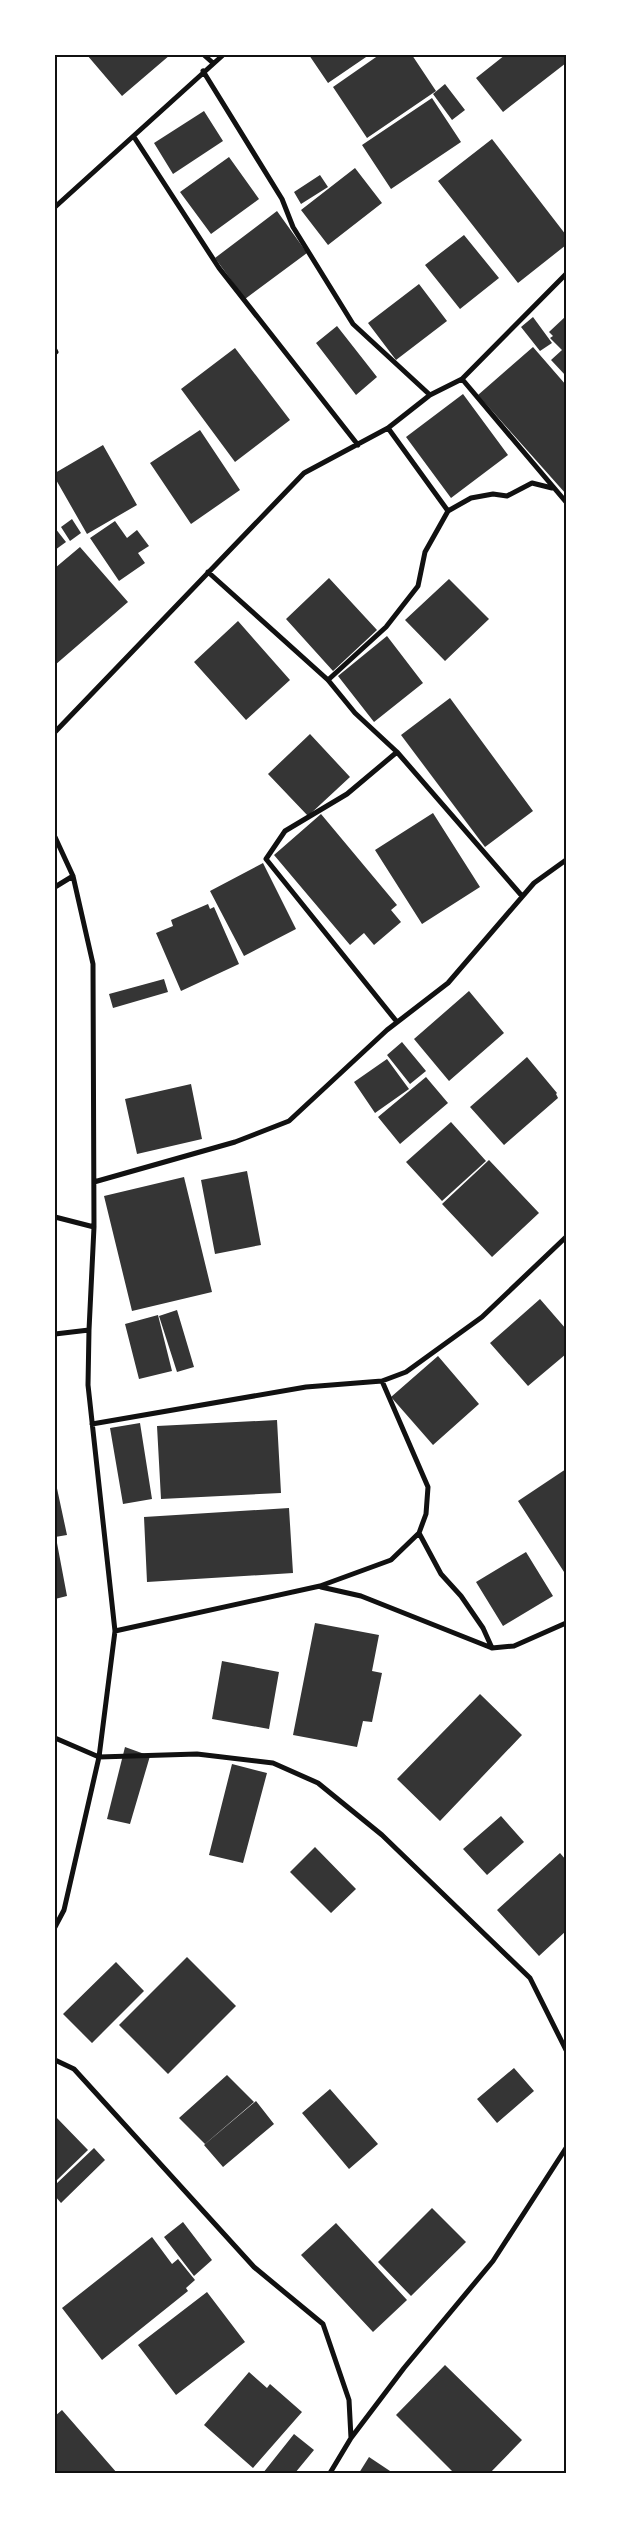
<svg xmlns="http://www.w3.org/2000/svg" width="621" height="2528" font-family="'Golos Text',sans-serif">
	<rect width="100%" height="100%" fill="#fff"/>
	<path fill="#353535" d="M 87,55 L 170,55 L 122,96 Z
		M 309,55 L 369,55 L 328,83 Z
		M 379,55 L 412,55 L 436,91 L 367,138 L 333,87 Z
		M 505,55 L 566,55 L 566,63 L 503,112 L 476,78 Z
		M 445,84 L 465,110 L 452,120 L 433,94 Z
		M 432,98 L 461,142 L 391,189 L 362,145 Z
		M 204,111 L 223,141 L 173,174 L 154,143 Z
		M 492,139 L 566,235 L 566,245 L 518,283 L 438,181 Z
		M 229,157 L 259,199 L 211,234 L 180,192 Z
		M 355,168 L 382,203 L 328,245 L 301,210 Z
		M 320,175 L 328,187 L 301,204 L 294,192 Z
		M 277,211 L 307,253 L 245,299 L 215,258 Z
		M 464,235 L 499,278 L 460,309 L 425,265 Z
		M 419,284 L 447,321 L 396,360 L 368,323 Z
		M 566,316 L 566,376 L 551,360 L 562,350 L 550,338 L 553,336 L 549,332 Z
		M 533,317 L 552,343 L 540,351 L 521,327 Z
		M 337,326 L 377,377 L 356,395 L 316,343 Z
		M 533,347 L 566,385 L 566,494 L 478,395 Z
		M 235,348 L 290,420 L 235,462 L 181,389 Z
		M 463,394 L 508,455 L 451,498 L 406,437 Z
		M 200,430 L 240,490 L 191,524 L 150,463 Z
		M 103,445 L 137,505 L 87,534 L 55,478 L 55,473 Z
		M 72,519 L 81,533 L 70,541 L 61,527 Z
		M 115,521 L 127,538 L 137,530 L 149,546 L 138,553 L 145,563 L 119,581 L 90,538 Z
		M 55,528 L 66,542 L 55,550 Z
		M 80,547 L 128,602 L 55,665 L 55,568 Z
		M 329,578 L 377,630 L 333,671 L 286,619 Z
		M 449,579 L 489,619 L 445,661 L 405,620 Z
		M 238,621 L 290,680 L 246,720 L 194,662 Z
		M 387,636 L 423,683 L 374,722 L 338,676 Z
		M 450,698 L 533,811 L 485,847 L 401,735 Z
		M 310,734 L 350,777 L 308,816 L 268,774 Z
		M 433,813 L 480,887 L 422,924 L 375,850 Z
		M 321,814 L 397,905 L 391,910 L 401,922 L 374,945 L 364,933 L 350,945 L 274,855 Z
		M 263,863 L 296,929 L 244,956 L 210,891 Z
		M 208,904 L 210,909 L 214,907 L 239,964 L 181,991 L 156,933 L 173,926 L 171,920 Z
		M 164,979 L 168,992 L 113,1008 L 109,994 Z
		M 469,991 L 504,1033 L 449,1081 L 414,1039 Z
		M 402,1042 L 426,1071 L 410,1084 L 387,1055 Z
		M 527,1057 L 557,1093 L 556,1094 L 558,1098 L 504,1145 L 470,1107 Z
		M 387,1059 L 409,1089 L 375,1113 L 354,1082 Z
		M 426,1077 L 448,1103 L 400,1144 L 378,1117 Z
		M 191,1084 L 202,1139 L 137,1154 L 125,1099 Z
		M 451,1122 L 486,1161 L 442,1201 L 406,1162 Z
		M 489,1160 L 539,1213 L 492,1257 L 442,1204 Z
		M 247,1171 L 261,1245 L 215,1254 L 201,1180 Z
		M 184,1177 L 212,1292 L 132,1311 L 104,1196 Z
		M 540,1299 L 566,1329 L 566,1354 L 528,1386 L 490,1343 Z
		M 177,1310 L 194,1367 L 177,1372 L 159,1316 Z
		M 158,1315 L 172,1371 L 139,1379 L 125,1324 Z
		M 438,1356 L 479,1404 L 433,1445 L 391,1397 Z
		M 277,1420 L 281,1493 L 161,1499 L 157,1426 Z
		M 140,1423 L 152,1499 L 123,1504 L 110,1428 Z
		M 566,1469 L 566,1575 L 518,1501 Z
		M 55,1479 L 67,1535 L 55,1537 Z
		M 289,1508 L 293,1573 L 147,1582 L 144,1517 Z
		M 55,1543 L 57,1543 L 67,1596 L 55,1599 Z
		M 526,1552 L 553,1596 L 503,1626 L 476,1582 Z
		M 315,1623 L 379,1635 L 372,1671 L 382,1673 L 372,1722 L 363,1721 L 357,1747 L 293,1735 Z
		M 222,1661 L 279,1672 L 269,1729 L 212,1719 Z
		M 480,1694 L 522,1735 L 440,1821 L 397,1779 Z
		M 125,1747 L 150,1756 L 130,1824 L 107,1819 Z
		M 232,1764 L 267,1773 L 243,1863 L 209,1855 Z
		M 501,1816 L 524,1842 L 487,1875 L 463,1849 Z
		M 315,1847 L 356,1889 L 331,1913 L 290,1872 Z
		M 560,1853 L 566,1860 L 566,1931 L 539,1956 L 497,1910 Z
		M 187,1957 L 236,2006 L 168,2074 L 119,2025 Z
		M 116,1962 L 144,1991 L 92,2043 L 63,2014 Z
		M 514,2068 L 534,2091 L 497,2123 L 477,2099 Z
		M 227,2075 L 254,2102 L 205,2144 L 179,2118 Z
		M 330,2089 L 378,2144 L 349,2169 L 302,2113 Z
		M 256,2101 L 274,2124 L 223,2167 L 204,2145 Z
		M 55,2116 L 88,2150 L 55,2182 Z
		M 94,2148 L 105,2160 L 61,2203 L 55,2196 L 55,2185 Z
		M 432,2208 L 466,2242 L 411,2296 L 378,2262 Z
		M 183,2222 L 212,2260 L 194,2276 L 164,2237 Z
		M 336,2223 L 407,2300 L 373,2332 L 301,2255 Z
		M 152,2237 L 172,2264 L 178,2259 L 195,2280 L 186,2288 L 188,2291 L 102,2360 L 62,2308 Z
		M 207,2292 L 245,2342 L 176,2395 L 138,2345 Z
		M 445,2365 L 522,2440 L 490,2473 L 454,2473 L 396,2415 Z
		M 249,2372 L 267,2388 L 270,2384 L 302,2412 L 253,2468 L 204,2425 Z
		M 62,2410 L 117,2473 L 55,2473 L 55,2416 Z
		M 294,2434 L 314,2450 L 295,2473 L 263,2473 Z
		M 369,2457 L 393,2473 L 359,2473 Z"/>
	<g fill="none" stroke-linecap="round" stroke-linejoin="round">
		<path stroke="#111" stroke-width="5" d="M 204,55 L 213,63
			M 203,71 L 282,199 L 293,227 L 353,324 L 430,395
			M 134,137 L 219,268 L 358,445
			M 55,207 L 223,55
			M 55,350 L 56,352
			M 462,379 L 566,502
			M 388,428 L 448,511
			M 208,572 L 328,680 L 355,713 L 397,752 L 522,896
			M 328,680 L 386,627 L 418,586 L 425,552 L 448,511 L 471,498 L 493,494 L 507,496 L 532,483 L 552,488
			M 55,732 L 304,473 L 388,428 L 430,395 L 462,379 L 566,274
			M 55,837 L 73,876 L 93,964 L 94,1227 L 89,1330 L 88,1385 L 115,1631 L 99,1757 L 64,1910 L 55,1927
			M 55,887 L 73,876
			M 397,1022 L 266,859 L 285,831 L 347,794 L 397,752
			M 94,1182 L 235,1142 L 289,1121 L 387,1030 L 448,983 L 534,883 L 566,860
			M 55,1217 L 94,1227
			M 55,1334 L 89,1330
			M 92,1424 L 306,1387 L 382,1381 L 406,1372 L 482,1317 L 566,1237
			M 419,1533 L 441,1574 L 461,1596 L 483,1628 L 492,1648
			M 321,1587 L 361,1596 L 492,1648 L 514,1646 L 566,1623
			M 115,1631 L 320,1586 L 391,1560 L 419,1533 L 426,1514 L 428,1487 L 382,1381
			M 55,1738 L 99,1757 L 197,1754 L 273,1763 L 318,1783 L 382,1835 L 530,1978 L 566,2050
			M 55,2060 L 74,2069 L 254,2267 L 323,2324 L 349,2400 L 351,2438 L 330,2473
			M 351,2438 L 404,2368 L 493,2261 L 566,2148"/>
	</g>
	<rect width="621" height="2528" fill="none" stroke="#ffffff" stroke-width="112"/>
	<rect x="56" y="56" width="509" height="2416" fill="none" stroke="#111" stroke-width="2"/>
</svg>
